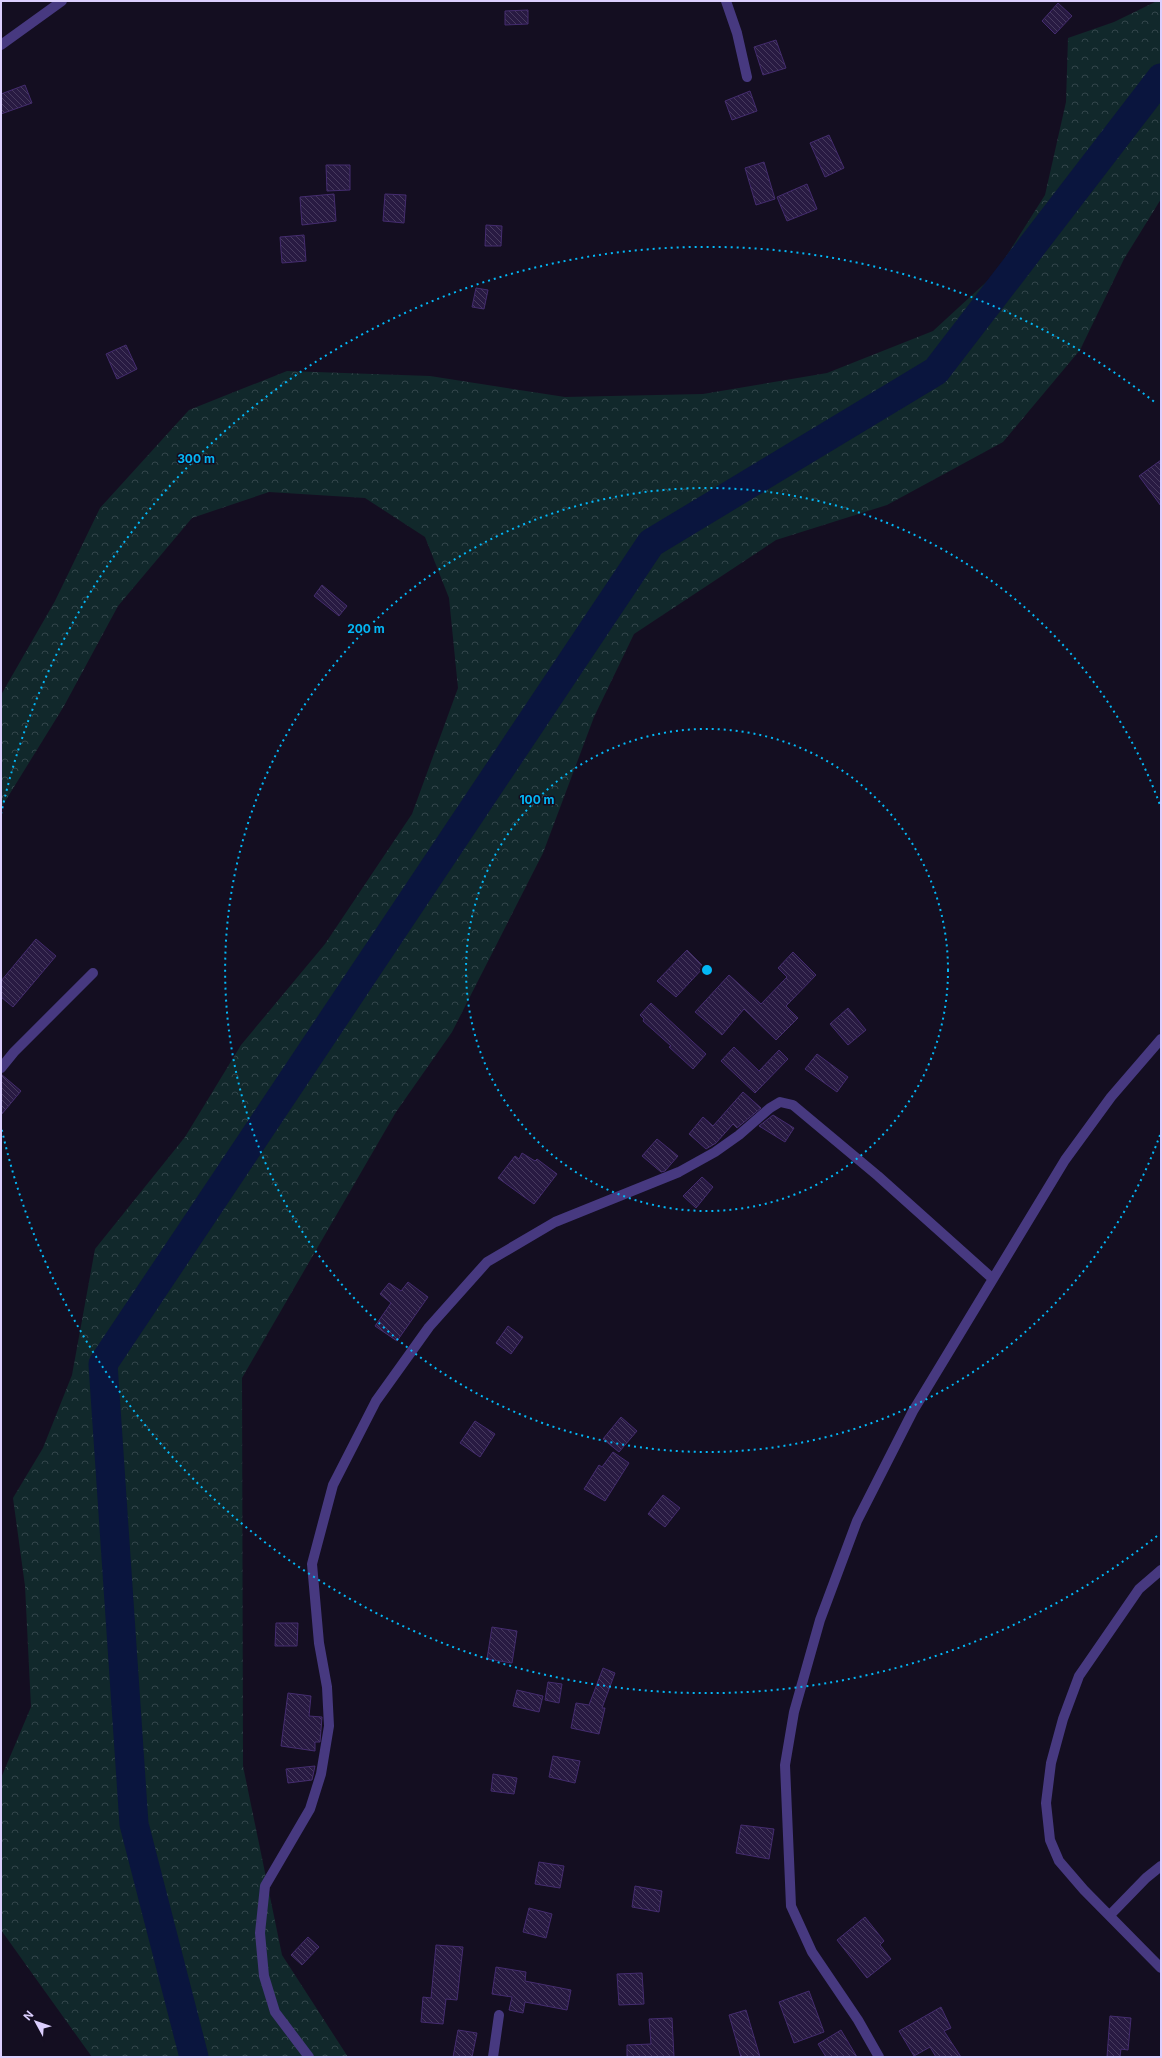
<svg xmlns="http://www.w3.org/2000/svg" width="1162" height="2058" font-family="Inter,sans-serif">
	<defs>
		<pattern id="forest-crowns" width="20" height="18" patternUnits="userSpaceOnUse"><rect width="20" height="18" fill="#11282b"/><path d="M2 6a3 3 0 1 1 6 0M12 15a3 3 0 1 1 6 0" fill="none" stroke="#33464b"/></pattern>
		<pattern id="building-back-hatch" width="6" height="6" patternUnits="userSpaceOnUse"><rect width="6" height="6" fill="#281a42"/><path d="M-1 5l2 2M0 0l6 6M5-1l2 2" fill="none" stroke="#473a5e"/></pattern>
	</defs>
	<rect width="100%" height="100%" fill="#140e21"/>
	<path fill="url(#forest-crowns)" d="M 1157,1 L 1161,1 L 1161,199 L 1124,259 L 1080,350 L 1003,442 L 887,505 L 776,540 L 634,634 L 594,717 L 543,853 L 452,1032 L 396,1112 L 242,1378 L 243,1766 L 282,1955 L 348,2057 L 92,2057 L 1,1930 L 1,1778 L 31,1707 L 25,1586 L 13,1498 L 43,1448 L 72,1375 L 95,1249 L 185,1137 L 241,1045 L 325,944 L 412,814 L 458,688 L 449,598 L 425,537 L 365,498 L 269,492 L 192,518 L 118,606 L 64,706 L 1,808 L 1,695 L 55,601 L 100,508 L 189,410 L 287,371 L 430,376 L 565,397 L 703,394 L 827,373 L 933,331 L 995,274 L 1045,195 L 1066,102 L 1068,38 L 1114,22 Z"/>
	<g fill="none" stroke-linecap="round" stroke-linejoin="round">
		<path stroke="#0a153e" stroke-width="29" d="M 194,2057 L 134,1824 L 103,1364 L 651,543 L 936,371 L 1161,78"/>
	</g>
	<path fill="url(#building-back-hatch)" stroke="#442c6e" d="M 1058,3 L 1072,16 L 1055,34 L 1042,21 Z
		M 528,10 L 528,24 L 505,25 L 505,11 Z
		M 776,40 L 786,68 L 763,75 L 754,47 Z
		M 25,85 L 32,103 L 1,114 L 1,94 Z
		M 750,91 L 757,111 L 732,120 L 725,101 Z
		M 829,135 L 844,168 L 825,177 L 810,143 Z
		M 764,162 L 775,199 L 756,205 L 745,168 Z
		M 326,165 L 350,165 L 350,190 L 327,191 Z
		M 807,184 L 817,209 L 787,221 L 777,197 Z
		M 334,194 L 336,221 L 302,225 L 300,197 Z
		M 385,194 L 406,195 L 404,223 L 383,221 Z
		M 486,225 L 502,226 L 501,246 L 485,246 Z
		M 304,235 L 306,261 L 282,263 L 280,237 Z
		M 476,288 L 488,290 L 484,309 L 472,307 Z
		M 126,345 L 137,369 L 117,379 L 106,354 Z
		M 1161,460 L 1161,506 L 1139,476 Z
		M 322,585 L 347,606 L 339,616 L 314,596 Z
		M 36,939 L 56,956 L 13,1007 L 1,997 L 1,981 Z
		M 687,950 L 704,967 L 676,997 L 657,981 Z
		M 793,952 L 816,975 L 786,1006 L 798,1018 L 776,1040 L 744,1009 L 722,1035 L 695,1012 L 729,975 L 761,1004 L 787,977 L 778,968 Z
		M 651,1003 L 706,1054 L 693,1069 L 669,1047 L 671,1046 L 643,1021 L 644,1019 L 640,1015 Z
		M 848,1008 L 866,1030 L 848,1045 L 830,1024 Z
		M 734,1047 L 759,1071 L 779,1050 L 788,1059 L 755,1093 L 721,1061 Z
		M 817,1054 L 848,1077 L 837,1092 L 805,1069 Z
		M 1,1074 L 21,1091 L 1,1115 Z
		M 743,1092 L 761,1108 L 737,1128 L 733,1124 L 716,1143 L 706,1149 L 689,1134 L 703,1117 L 713,1126 Z
		M 773,1115 L 794,1128 L 785,1142 L 759,1126 Z
		M 657,1139 L 678,1156 L 665,1171 L 661,1172 L 642,1156 Z
		M 522,1153 L 535,1161 L 537,1159 L 557,1174 L 534,1204 L 498,1178 L 515,1156 L 519,1159 Z
		M 702,1177 L 713,1187 L 696,1208 L 683,1196 Z
		M 408,1282 L 428,1297 L 397,1341 L 375,1326 L 391,1303 L 380,1294 L 389,1283 L 401,1291 Z
		M 508,1326 L 523,1337 L 511,1354 L 496,1343 Z
		M 621,1417 L 637,1431 L 619,1452 L 603,1439 Z
		M 475,1421 L 495,1434 L 480,1457 L 460,1443 Z
		M 613,1452 L 629,1463 L 605,1501 L 584,1489 L 599,1465 L 602,1467 Z
		M 663,1495 L 680,1508 L 665,1527 L 648,1514 Z
		M 276,1623 L 298,1623 L 297,1646 L 275,1646 Z
		M 492,1627 L 517,1631 L 512,1663 L 487,1659 Z
		M 603,1668 L 615,1673 L 602,1708 L 605,1708 L 599,1734 L 571,1728 L 576,1703 L 589,1705 Z
		M 548,1682 L 562,1684 L 559,1703 L 545,1700 Z
		M 517,1690 L 543,1696 L 539,1712 L 513,1706 Z
		M 288,1693 L 311,1696 L 309,1716 L 322,1717 L 320,1742 L 315,1742 L 315,1751 L 281,1746 Z
		M 553,1756 L 580,1761 L 575,1783 L 549,1777 Z
		M 315,1766 L 312,1780 L 288,1783 L 286,1769 Z
		M 493,1774 L 517,1778 L 514,1794 L 491,1791 Z
		M 741,1825 L 774,1829 L 769,1859 L 736,1853 Z
		M 539,1862 L 564,1866 L 560,1888 L 535,1884 Z
		M 635,1886 L 662,1891 L 659,1912 L 632,1907 Z
		M 529,1908 L 552,1914 L 546,1938 L 523,1932 Z
		M 865,1917 L 884,1941 L 880,1945 L 891,1959 L 867,1978 L 837,1940 Z
		M 308,1937 L 319,1947 L 302,1965 L 291,1955 Z
		M 436,1945 L 463,1947 L 457,2000 L 446,1999 L 443,2024 L 421,2022 L 423,1997 L 431,1998 Z
		M 496,1967 L 526,1972 L 525,1981 L 571,1990 L 567,2010 L 525,2002 L 523,2013 L 509,2010 L 512,1997 L 492,1994 Z
		M 642,1973 L 644,2004 L 619,2005 L 617,1974 Z
		M 809,1991 L 824,2032 L 794,2043 L 779,2002 Z
		M 941,2007 L 951,2028 L 944,2031 L 961,2057 L 936,2057 L 930,2047 L 914,2056 L 899,2031 Z
		M 746,2010 L 760,2057 L 741,2057 L 729,2015 Z
		M 1110,2016 L 1131,2018 L 1128,2050 L 1121,2049 L 1120,2057 L 1107,2057 Z
		M 672,2018 L 674,2057 L 627,2057 L 627,2045 L 651,2044 L 649,2019 Z
		M 458,2030 L 477,2033 L 472,2057 L 453,2057 Z
		M 841,2030 L 857,2057 L 826,2057 L 818,2044 Z"/>
	<g fill="none" stroke-linecap="round" stroke-linejoin="round">
		<path stroke="#473980" stroke-width="10" d="M 726,1 L 737,33 L 747,77
			M 1,45 L 62,1
			M 1,1068 L 14,1052 L 93,973
			M 1161,1570 L 1139,1589 L 1079,1676 L 1063,1719 L 1051,1763 L 1046,1803 L 1050,1840 L 1059,1861 L 1084,1890 L 1161,1968
			M 1110,1915 L 1146,1878 L 1161,1866
			M 309,2057 L 275,2012 L 264,1976 L 260,1933 L 265,1886 L 310,1809 L 321,1774 L 329,1726 L 327,1687 L 319,1643 L 312,1564 L 333,1485 L 376,1401 L 429,1327 L 487,1262 L 555,1222 L 679,1172 L 715,1152 L 739,1135 L 770,1108 L 780,1102 L 793,1105 L 878,1176 L 993,1279
			M 493,2057 L 499,2015
			M 879,2057 L 858,2020 L 812,1952 L 791,1906 L 785,1765 L 794,1712 L 820,1620 L 857,1521 L 913,1411 L 1065,1160 L 1111,1097 L 1161,1039"/>
	</g>
	<g fill="none" stroke="#03b7f6" stroke-width="2" stroke-dasharray="2 4">
		<circle cx="707" cy="970" r="241"/>
		<path d="M1160 1135A482 482 0 1 1 1160 805"/>
		<path d="M1157 1536A723 723 0 0 1 1 1126M1 814A723 723 0 0 1 1157 404"/>
	</g>
	<circle cx="707" cy="970" r="6" fill="#03b7f6" stroke="#140e21" stroke-width="2"/>
	<g font-size="12" text-anchor="middle" font-weight="bold" fill="#03b7f6" stroke="#140e21" stroke-width="3" stroke-linejoin="round" paint-order="stroke">
		<text x="196" y="463">300 m</text>
		<text x="366" y="633">200 m</text>
		<text x="537" y="804">100 m</text>
	</g>
	<rect width="1162" height="2058" fill="none" stroke="#dccffe" stroke-width="4"/>
	<g transform="translate(36 2022) rotate(310)" stroke="#140e21" stroke-width="3" paint-order="stroke">
	<path d="M0-3L7 15L0 10L-7 15Z" fill="#dccffe"/>
	<text y="-6" font-size="11" font-weight="bold" text-anchor="middle" fill="#dccffe">N</text>
	</g>
</svg>
